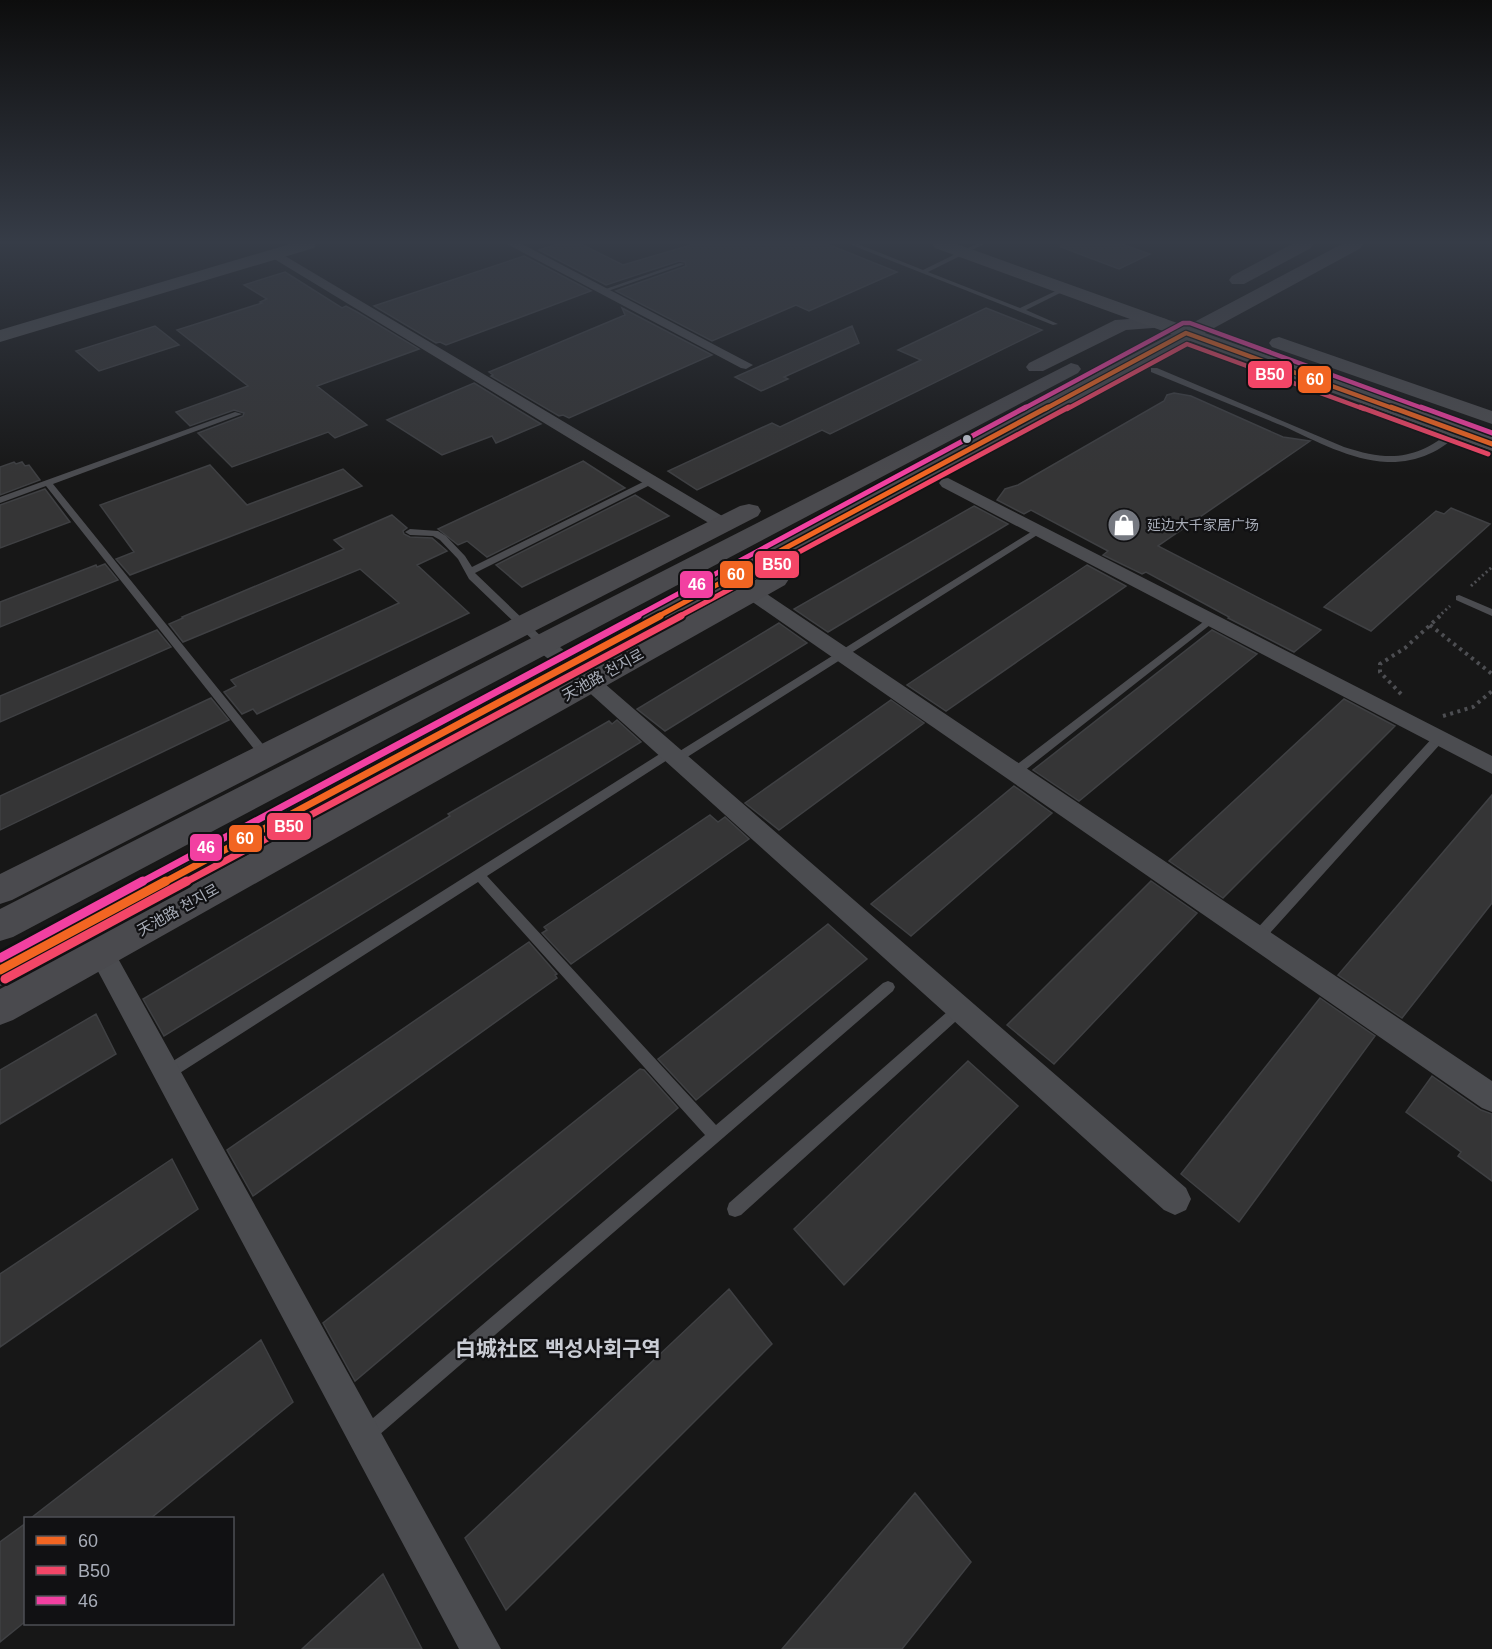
<svg xmlns="http://www.w3.org/2000/svg" width="1492" height="1649" font-family="Arial,'Noto Sans SC','Noto Sans KR',sans-serif">
	<rect width="100%" height="100%" fill="#171717"/>
	<path fill="#353536" stroke="#3f4043" stroke-width="1.5" d="M 558,244 L 581,244 L 623,265 L 694,244 L 827,244 L 897,272 L 809,311 L 796,305 L 712,341 L 616,291 L 686,266 L 685,262 L 679,261 L 606,285 L 539,250 Z
		M 1061,244 L 1122,244 L 1150,254 L 1119,269 L 1061,247 Z
		M 524,256 L 591,291 L 446,345 L 440,342 L 436,343 L 374,306 Z
		M 285,272 L 342,308 L 346,306 L 357,312 L 419,349 L 317,386 L 367,425 L 335,438 L 328,432 L 232,467 L 198,433 L 243,416 L 244,413 L 234,410 L 190,426 L 176,412 L 248,386 L 177,330 L 262,303 L 260,302 L 267,299 L 244,285 Z
		M 622,308 L 712,355 L 569,418 L 563,415 L 559,416 L 491,376 L 493,375 L 489,372 L 625,315 Z
		M 986,308 L 1042,330 L 830,434 L 822,430 L 697,490 L 668,471 L 772,423 L 780,427 L 921,360 L 898,350 Z
		M 155,326 L 179,345 L 99,371 L 76,351 Z
		M 852,326 L 859,343 L 784,377 L 788,379 L 761,391 L 735,377 Z
		M 474,383 L 541,424 L 496,443 L 492,436 L 442,455 L 387,420 Z
		M 1174,393 L 1191,396 L 1283,437 L 1310,441 L 1158,546 L 1321,630 L 1294,652 L 1228,618 L 1229,617 L 1146,572 L 1142,574 L 1103,555 L 1108,551 L 1031,510 L 1024,514 L 997,500 L 1005,489 L 1018,485 L 1164,401 L 1167,395 Z
		M 583,461 L 625,488 L 487,557 L 467,541 L 458,545 L 438,529 Z
		M 14,462 L 16,464 L 22,462 L 25,466 L 29,465 L 40,480 L 0,495 L 0,467 Z
		M 210,465 L 247,505 L 343,469 L 362,486 L 130,575 L 116,559 L 134,552 L 100,505 Z
		M 45,489 L 70,522 L 0,548 L 0,505 Z
		M 635,495 L 669,516 L 522,587 L 496,565 Z
		M 974,506 L 1008,524 L 828,632 L 794,609 Z
		M 1451,508 L 1490,524 L 1371,631 L 1324,607 L 1436,511 L 1444,514 Z
		M 392,515 L 407,528 L 403,531 L 404,534 L 410,537 L 432,538 L 447,551 L 417,565 L 469,613 L 257,714 L 253,709 L 242,714 L 224,692 L 236,686 L 231,680 L 399,603 L 360,569 L 183,642 L 169,624 L 183,618 L 182,617 L 344,549 L 334,540 Z
		M 105,564 L 118,580 L 0,627 L 0,602 L 96,565 L 97,567 Z
		M 1087,565 L 1126,586 L 946,711 L 907,685 Z
		M 779,623 L 807,643 L 665,731 L 637,709 Z
		M 157,630 L 171,647 L 0,722 L 0,696 Z
		M 1212,630 L 1257,654 L 1079,801 L 1033,770 Z
		M 211,698 L 229,720 L 0,830 L 0,796 Z
		M 1344,699 L 1395,726 L 1223,898 L 1169,861 Z
		M 891,700 L 924,723 L 779,830 L 745,803 Z
		M 617,720 L 641,742 L 164,1036 L 143,999 L 450,816 L 448,814 L 609,721 L 612,724 Z
		M 1014,786 L 1052,813 L 911,936 L 871,904 Z
		M 1492,795 L 1492,903 L 1402,1018 L 1338,975 Z
		M 710,815 L 718,822 L 725,817 L 749,839 L 571,964 L 542,933 L 547,930 L 544,927 Z
		M 1151,881 L 1197,913 L 1054,1064 L 1007,1025 Z
		M 828,924 L 867,959 L 696,1100 L 658,1059 Z
		M 529,942 L 557,974 L 555,975 L 557,978 L 253,1196 L 227,1150 Z
		M 1320,998 L 1375,1036 L 1239,1222 L 1181,1174 Z
		M 96,1014 L 116,1054 L 0,1124 L 0,1070 Z
		M 968,1061 L 1018,1106 L 844,1285 L 794,1229 Z
		M 640,1069 L 644,1070 L 678,1108 L 355,1381 L 323,1323 Z
		M 1432,1076 L 1481,1110 L 1492,1114 L 1492,1181 L 1458,1156 L 1461,1152 L 1406,1112 Z
		M 172,1159 L 198,1209 L 0,1347 L 0,1274 Z
		M 729,1289 L 772,1344 L 506,1610 L 465,1538 Z
		M 261,1340 L 293,1402 L 151,1518 L 31,1518 Z
		M 915,1493 L 971,1562 L 902,1649 L 782,1649 Z
		M 26,1523 L 26,1621 L 0,1642 L 0,1542 Z
		M 383,1574 L 422,1649 L 302,1649 Z"/>
	<g fill="none" stroke-linecap="round" stroke-linejoin="round">
		<path stroke="#4d4e52" stroke-width="3" stroke-dasharray="2 3" stroke-linecap="butt" d="M 1471,586 L 1492,567
			M 1438,617 L 1450,606"/>
		<path stroke="#4d4e52" stroke-width="4" stroke-dasharray="3 4.5" stroke-linecap="butt" d="M 1430,625 L 1492,674
			M 1401,694 L 1380,672 L 1380,664 L 1405,648 L 1440,616
			M 1443,716 L 1473,707 L 1492,691"/>
		<path fill="#4b4c50" fill-rule="evenodd" d="M 849,244 L 858,244 L 923,270 L 976,244 L 984,244 L 928,272 L 1020,308 L 1062,288 L 1066,288 L 1066,290 L 1026,310 L 1058,324 L 1053,325 Z
			M 680,263 L 685,264 L 605,292 L 600,291 Z
			M 1151,368 L 1157,368 L 1344,447 C 1390,462 1416,460 1454,429 L 1461,431 C 1442,452 1415,463 1387,462 C 1350,460 1316,441 1283,426 C 1239,408 1195,390 1151,372 Z
			M 235,412 L 242,414 L 53,484 L 270,753 L 272,756 L 266,760 L 262,759 L 46,486 L 0,503 L 0,497 Z
			M 653,477 L 656,478 L 656,482 L 475,573 L 547,642 L 547,646 L 539,646 L 469,579 L 458,559 L 440,540 L 433,536 L 410,535 L 405,532 L 410,529 L 438,531 L 446,536 L 465,556 L 472,567 Z
			M 1039,527 L 1042,528 L 1042,532 L 681,761 L 673,761 L 672,757 L 487,876 L 716,1125 L 883,983 L 888,981 L 893,983 L 895,987 L 893,991 L 371,1442 L 365,1445 L 359,1442 L 356,1436 L 359,1430 L 705,1135 L 478,882 L 172,1078 L 167,1080 L 162,1078 L 160,1073 L 162,1068 L 666,750 L 674,750 L 675,754 Z
			M 1459,595 L 1492,609 L 1492,616 L 1456,600 L 1456,596 Z
			M 1211,616 L 1215,617 L 1215,621 L 1019,775 L 1011,775 L 1009,772 L 1011,769 Z
			M 1439,734 L 1445,738 L 1443,741 L 1262,942 L 1257,944 L 1252,942 L 1250,938 L 1252,934 L 1435,735 Z
			M 960,1003 L 965,1005 L 967,1009 L 965,1013 L 741,1215 L 735,1217 L 729,1215 L 727,1209 L 729,1203 L 955,1005 Z"/>
		<path fill="#4b4c50" fill-rule="evenodd" d="M 507,244 L 522,244 L 753,365 L 746,369 L 741,368 Z
			M 275,250 L 729,520 L 732,524 L 729,528 L 717,528 L 271,257 L 269,254 L 271,251 Z
			M 948,478 L 1492,756 L 1492,774 L 942,487 L 939,483 L 942,479 Z
			M 751,586 L 758,588 L 1492,1081 L 1492,1112 L 1482,1108 L 744,596 L 741,592 L 744,588 Z
			M 543,637 L 550,639 L 597,677 L 1186,1188 L 1191,1199 L 1186,1210 L 1175,1215 L 1164,1210 L 583,687 L 536,649 L 533,644 L 536,639 Z
			M 101,941 L 110,944 L 501,1649 L 459,1649 L 92,960 L 88,952 L 92,944 Z"/>
		<path fill="#4a4a4e" fill-rule="evenodd" d="M 1292,244 L 1313,244 L 1311,248 L 1244,284 L 1232,284 L 1229,280 L 1232,276 Z
			M 1342,244 L 1363,244 L 1361,248 L 13,981 L 0,986 L 0,952 Z
			M 1159,317 L 1166,319 L 1169,323 L 1166,327 L 1126,330 L 1043,371 L 1029,371 L 1026,367 L 1029,363 L 1115,320 Z
			M 1071,363 L 1078,365 L 1081,369 L 1078,373 L 13,937 L 0,941 L 0,909 Z
			M 749,504 L 758,506 L 761,511 L 758,516 L 12,900 L 0,904 L 0,874 L 740,506 Z
			M 776,571 L 785,573 L 789,579 L 785,585 L 13,1020 L 0,1025 L 0,989 L 767,573 Z"/>
		<path fill="#4d4f52" fill-rule="evenodd" d="M 290,244 L 316,244 L 314,248 L 0,342 L 0,330 Z"/>
		<path fill="#4e4e51" fill-rule="evenodd" d="M 933,244 L 957,244 L 1492,436 L 1492,451 L 935,248 Z
			M 1279,337 L 1492,411 L 1492,424 L 1272,347 L 1269,343 L 1272,339 Z"/>
		<g stroke="#111113" stroke-width="7">
			<path id="bus-1-far3" d="M 1045,409 L 1186,333 L 1395,409"/>
		</g>
		<g stroke="#111113" stroke-width="8">
			<path id="bus-1-far2" d="M 1391,407 L 1492,444
				M 657,617 L 1048,407"/>
		</g>
		<g stroke="#111113" stroke-width="11">
			<path id="bus-1-far1" d="M 163,883 L 660,616"/>
		</g>
		<g stroke="#111113" stroke-width="14">
			<path id="bus-1" d="M 0,970 L 166,881"/>
		</g>
		<g stroke="#111113" stroke-width="7">
			<path id="bus-2-far3" d="M 1067,409 L 1187,344 L 1364,409"/>
		</g>
		<g stroke="#111113" stroke-width="8">
			<path id="bus-2-far2" d="M 1360,407 L 1488,454
				M 678,617 L 1069,407"/>
		</g>
		<g stroke="#111113" stroke-width="11">
			<path id="bus-2-far1" d="M 184,883 L 681,616"/>
		</g>
		<g stroke="#111113" stroke-width="14">
			<path id="bus-2" d="M 5,979 L 187,881"/>
		</g>
		<g stroke="#111113" stroke-width="7">
			<path id="bus-3-far3" d="M 1023,409 L 1183,323 L 1190,323 L 1425,409"/>
		</g>
		<g stroke="#111113" stroke-width="8">
			<path id="bus-3-far2" d="M 1421,407 L 1492,433
				M 635,617 L 1026,407"/>
		</g>
		<g stroke="#111113" stroke-width="11">
			<path id="bus-3-far1" d="M 140,883 L 638,616"/>
		</g>
		<g stroke="#111113" stroke-width="14">
			<path id="bus-3" d="M 0,958 L 143,881"/>
		</g>
		<use href="#bus-1-far3" stroke="#f26522" stroke-width="4.5"/>
		<use href="#bus-1-far2" stroke="#f26522" stroke-width="5"/>
		<use href="#bus-1-far1" stroke="#f26522" stroke-width="7"/>
		<use href="#bus-1" stroke="#f26522" stroke-width="9"/>
		<use href="#bus-2-far3" stroke="#f34667" stroke-width="4.5"/>
		<use href="#bus-2-far2" stroke="#f34667" stroke-width="5"/>
		<use href="#bus-2-far1" stroke="#f34667" stroke-width="7"/>
		<use href="#bus-2" stroke="#f34667" stroke-width="9"/>
		<use href="#bus-3-far3" stroke="#f240a1" stroke-width="4.5"/>
		<use href="#bus-3-far2" stroke="#f240a1" stroke-width="5"/>
		<use href="#bus-3-far1" stroke="#f240a1" stroke-width="7"/>
		<use href="#bus-3" stroke="#f240a1" stroke-width="9"/>
	</g>
	<linearGradient id="sky" x2="0" y2="1"><stop stop-color="#0d0d0d"/><stop offset="0.51" stop-color="#363c47"/><stop offset="1" stop-color="#363c47" stop-opacity="0"/></linearGradient>
	<rect width="1492" height="475" fill="url(#sky)"/>
	<defs>
		<g id="shop-disc" transform="scale(1.725)"><circle r="9.5" fill="#757880" stroke="#111113"/><path d="M-5-2.5h2.3a2.7 3.5 0 0 1 5.4 0H5L5.5 6h-11ZM-1.5-2.5h3a1.5 2.3 0 0 0-3 0Z" fill="#fff"/></g>
	</defs>
	<g fill-rule="evenodd">
		<use href="#shop-disc" x="1124" y="525"/>
	</g>
	<circle fill="#a8adb8" stroke="#111113" stroke-width="2" cx="967" cy="439" r="5"/>
	<g text-anchor="middle" stroke-width="4.5" stroke-linejoin="round" paint-order="stroke">
		<g font-size="14" fill="#a8adb8" stroke="#111113" text-anchor="start">
			<text x="1147" y="530">延边大千家居广场</text>
		</g>
		<g font-size="15" fill="#a8adb8" stroke="#111113">
			<text transform="translate(603 675) rotate(-29)" y="5">天池路 천지로</text>
			<text transform="translate(178 910) rotate(-29)" y="5">天池路 천지로</text>
		</g>
		<g font-size="21" font-weight="bold" fill="#c9ccd4" stroke="#111113">
			<text x="558" y="1356">白城社区 백성사회구역</text>
		</g>
	</g>
	<g stroke="#111113" stroke-width="2">
		<rect x="1247" y="360" width="46" height="29" rx="6" fill="#f34667"/>
		<rect x="1297" y="365" width="35" height="29" rx="6" fill="#f26522"/>
		<rect x="754" y="550" width="46" height="29" rx="6" fill="#f34667"/>
		<rect x="719" y="560" width="35" height="29" rx="6" fill="#f26522"/>
		<rect x="679" y="570" width="35" height="29" rx="6" fill="#f240a1"/>
		<rect x="266" y="812" width="46" height="29" rx="6" fill="#f34667"/>
		<rect x="228" y="824" width="35" height="29" rx="6" fill="#f26522"/>
		<rect x="189" y="833" width="34" height="29" rx="6" fill="#f240a1"/>
	</g>
	<g font-size="16" text-anchor="middle" font-weight="bold" fill="#fff">
		<text x="1270" y="380">B50</text>
		<text x="1315" y="385">60</text>
		<text x="777" y="570">B50</text>
		<text x="736" y="580">60</text>
		<text x="697" y="590">46</text>
		<text x="289" y="832">B50</text>
		<text x="245" y="844">60</text>
		<text x="206" y="853">46</text>
	</g>
	<rect x="24" y="1517" width="210" height="108" fill="#111113" stroke="#4d4f55" stroke-width="1.5"/>
	<rect x="36" y="1536" width="30" height="9" fill="#f26522" stroke="#4d4f55" stroke-width="1.5"/>
	<text x="78" y="1547" font-size="18" fill="#a8adb8">60</text>
	<rect x="36" y="1566" width="30" height="9" fill="#f34667" stroke="#4d4f55" stroke-width="1.5"/>
	<text x="78" y="1577" font-size="18" fill="#a8adb8">B50</text>
	<rect x="36" y="1596" width="30" height="9" fill="#f240a1" stroke="#4d4f55" stroke-width="1.5"/>
	<text x="78" y="1607" font-size="18" fill="#a8adb8">46</text>
</svg>
